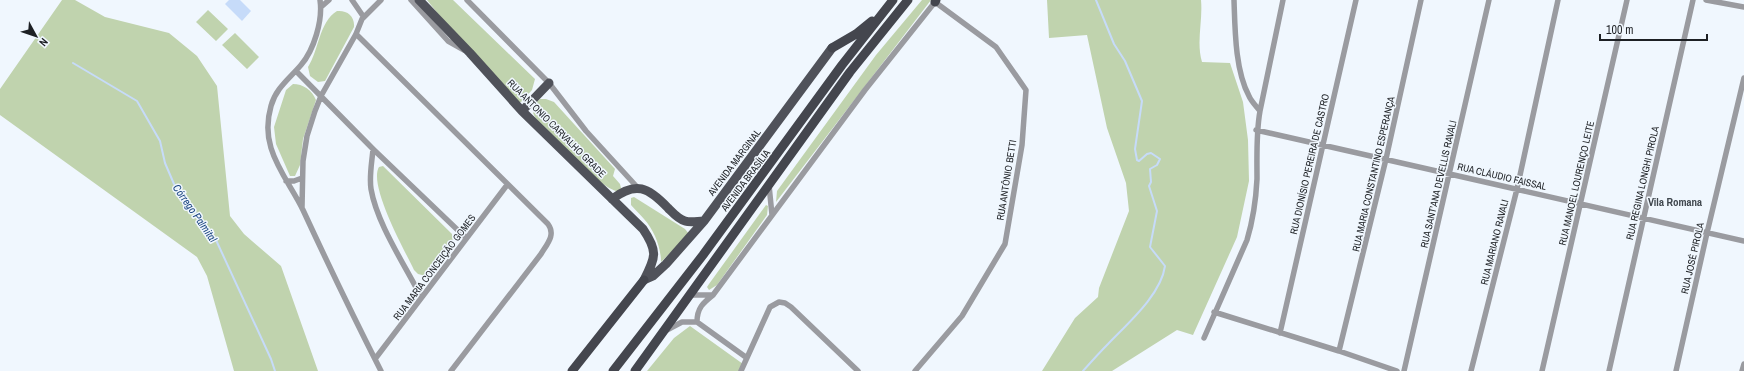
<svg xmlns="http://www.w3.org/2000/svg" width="1744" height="371" font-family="'Archivo Narrow',sans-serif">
	<rect width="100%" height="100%" fill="#f0f7fe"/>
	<path fill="#c0d3ae" d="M 62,0 L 75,0 L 105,17 L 169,33 L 197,56 L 217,86 L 230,216 L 244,234 L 281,266 L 318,371 L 234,371 L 207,276 L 197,257 L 0,115 L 0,89 Z
		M 427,0 L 453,0 L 535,79 L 532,90 L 521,102 L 519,102 L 447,25 Z
		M 922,0 L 931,0 L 776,202 L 777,191 L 876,55 Z
		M 1047,0 L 1201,0 C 1203,21 1196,42 1202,62 L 1230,63 L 1243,102 L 1248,140 L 1249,181 L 1237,237 L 1193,335 L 1177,330 L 1112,371 L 1042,371 L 1075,318 L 1098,297 L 1099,288 L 1129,211 L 1126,183 L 1107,128 L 1087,35 L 1049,38 Z
		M 208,10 L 228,29 L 216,41 L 196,22 Z
		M 337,11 C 347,10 355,16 354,27 L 325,81 L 318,82 L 310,76 L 308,67 C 319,50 319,22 337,11 Z
		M 235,33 L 259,57 L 247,69 L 222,45 Z
		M 293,84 C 303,84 312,90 316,100 L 303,139 L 300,165 L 295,176 L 290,176 L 276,144 L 274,127 L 286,90 Z
		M 540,99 L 546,99 L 554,102 L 615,169 L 613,176 L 620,184 L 621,188 L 619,191 C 605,194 548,132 536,119 L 533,113 L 533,105 Z
		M 383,166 L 452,234 L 453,244 L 433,270 L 426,276 L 418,274 L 414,270 C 405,251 368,185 379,167 Z
		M 634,197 L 685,229 L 689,234 L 661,262 C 661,247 654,230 644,219 C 640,214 635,210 631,205 L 631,198 Z
		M 766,205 L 768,206 L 767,215 L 717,285 L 709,290 L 707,287 L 709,284 Z
		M 690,326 L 743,364 L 740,371 L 647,371 L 674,338 Z"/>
	<path fill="#c6dbf9" d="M 229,0 L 240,0 L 251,11 L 242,21 L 225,4 Z"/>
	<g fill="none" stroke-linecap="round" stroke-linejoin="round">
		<path stroke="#c6dbf9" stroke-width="2" d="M 73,63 L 137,101 L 160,141 L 165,163 L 174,184 L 216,240 L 271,359 L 275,371
			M 1083,371 C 1091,362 1099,353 1108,344 C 1127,324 1161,295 1165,266 L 1150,247 L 1157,211 L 1149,186 L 1151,182 L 1150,169 L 1157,165 L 1160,159 L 1151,153 L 1147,154 L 1139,161 L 1137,160 L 1135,149 L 1142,101 L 1125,61 L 1114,44 L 1096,0"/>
		<path stroke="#9a9ba0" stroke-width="5.5" d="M 320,0 C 323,20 314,50 301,65 C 289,79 276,88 271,106 C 267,120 267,135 271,148 C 278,171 293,189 303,210 C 328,264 354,318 381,371
			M 352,0 L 363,16
			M 411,0 L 448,41 L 464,50
			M 467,0 L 549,83 L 586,131 L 638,188
			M 1706,0 L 1744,7
			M 321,7 L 329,0
			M 356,34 L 548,224 C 556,235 547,244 541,254 L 451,371
			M 296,71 L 373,149 L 466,238
			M 1260,111 L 1283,0
			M 1256,130 L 1744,241
			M 373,149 C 372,162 369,176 371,189 C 377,224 405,265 421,297
			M 286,181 L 294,181 L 302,178
			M 769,185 L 772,215
			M 302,207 L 303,161 L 307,136 L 315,111 L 321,96 L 356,34 L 362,19 L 381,0
			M 690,295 L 713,295
			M 1214,312 L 1339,351 L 1397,371
			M 697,322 C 697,308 703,303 713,295 L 865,90 L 935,2 L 996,47 L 1026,90 L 1022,145 L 1005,244 L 962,316 L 915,371
			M 665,331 L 682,322 L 697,322 L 747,358
			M 1280,333 L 1356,0
			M 1204,338 L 1247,240 C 1253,220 1256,199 1257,179 C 1257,155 1256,133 1260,111 C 1256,106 1251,101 1249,96 C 1235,70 1235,29 1234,0
			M 1339,351 L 1386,159 L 1421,0
			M 375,359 L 507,185
			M 741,371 L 770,307 L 779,302 L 785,303 L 791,307 L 858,371
			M 1404,371 L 1489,0
			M 1471,371 L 1517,189 L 1558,0
			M 1542,371 L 1627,0
			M 1609,371 L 1693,0
			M 1676,371 L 1707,233 L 1744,78
			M 1742,371 L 1744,364"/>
		<path stroke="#50525a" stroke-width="9" d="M 419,0 L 470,53 L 522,111 L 643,229 C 658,251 656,257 644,280
			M 522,111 L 549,83
			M 612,199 C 636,181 648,187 668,208 C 673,213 678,219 685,221 C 691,223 698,221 704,221
			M 644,280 L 653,276 L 666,264 L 704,221 L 832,48"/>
		<path stroke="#44464e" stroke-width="9" d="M 935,2 L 936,0
			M 832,48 L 856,34 L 872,21
			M 572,371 L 644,280
			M 613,371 L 703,255 L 842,65 L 893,0
			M 635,371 L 850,72 L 908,0"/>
	</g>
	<g text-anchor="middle" stroke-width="3" stroke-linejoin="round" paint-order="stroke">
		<g font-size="10" fill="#1d2024" stroke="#f0f7fe">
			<text transform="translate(557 128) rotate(45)" y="4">RUA ANTONIO CARVALHO GRADE</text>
			<text transform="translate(734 162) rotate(-53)" y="4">AVENIDA MARGINAL</text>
			<text transform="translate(1309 164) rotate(-77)" y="4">RUA DIONÍSIO PEREIRA DE CASTRO</text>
			<text transform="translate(1373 174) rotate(-77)" y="4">RUA MARIA CONSTANTINO ESPERANÇA</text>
			<text transform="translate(1502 176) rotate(13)" y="4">RUA CLÁUDIO FAISSAL</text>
			<text transform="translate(745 180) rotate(-53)" y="4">AVENIDA BRASÍLIA</text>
			<text transform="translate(1006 180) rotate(-81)" y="4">RUA ANTÔNIO BETTI</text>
			<text transform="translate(1576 183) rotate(-77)" y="4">RUA MANOEL LOURENÇO LEITE</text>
			<text transform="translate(1642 183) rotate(-77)" y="4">RUA REGINA LONGHI PIROLA</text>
			<text transform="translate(1438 184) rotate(-77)" y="4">RUA SANT'ANA DEVELLIS RAVALI</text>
			<text transform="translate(1494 242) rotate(-76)" y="4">RUA MARIANO RAVALI</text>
			<text transform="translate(1692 258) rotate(-77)" y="4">RUA JOSÉ PIROLA</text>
			<text transform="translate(434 267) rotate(-53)" y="4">RUA MARIA CONCEIÇÃO GOMES</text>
		</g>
		<g font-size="11" font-weight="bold" fill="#3f464d" stroke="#f0f7fe">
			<text x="1675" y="206">Vila Romana</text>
		</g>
		<g font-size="11" font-style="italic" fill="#1c4681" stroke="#f0f7fe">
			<text transform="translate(195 213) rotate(55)" y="4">Córrego Palmital</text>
		</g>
	</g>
	<g transform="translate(36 36) rotate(130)" stroke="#f0f7fe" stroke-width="3" paint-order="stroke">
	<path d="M0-3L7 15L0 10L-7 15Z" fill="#1d2024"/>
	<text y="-6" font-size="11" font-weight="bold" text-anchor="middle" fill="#1d2024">N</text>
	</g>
	<path d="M1600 34v6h107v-6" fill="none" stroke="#1d2024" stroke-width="2"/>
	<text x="1606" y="34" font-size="12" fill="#1d2024" stroke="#f0f7fe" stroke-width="3" paint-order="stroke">100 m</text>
</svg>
